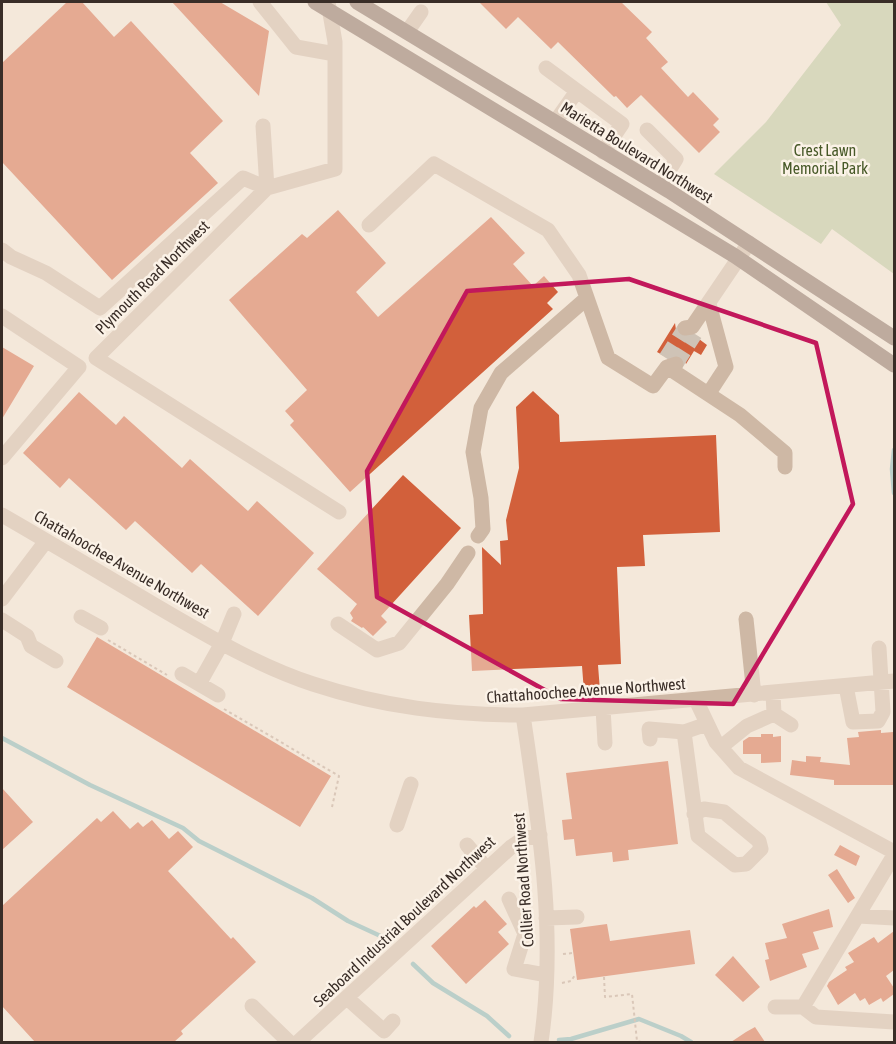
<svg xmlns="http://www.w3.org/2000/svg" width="896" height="1044" font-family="'Asap Condensed',sans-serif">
	<rect width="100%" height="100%" fill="#f4e8da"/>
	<path fill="#b6c599" d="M 826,2 L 894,2 L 894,274 L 832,229 L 821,244 L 714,174 L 766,122 L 841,25 Z"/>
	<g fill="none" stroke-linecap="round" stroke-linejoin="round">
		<path stroke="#76b1b4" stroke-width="4.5" d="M 894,450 L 892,469 L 894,493
			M 2,738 L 90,785 L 183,828 L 199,841 L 312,898 L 348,921 L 387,939
			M 413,964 L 433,983 L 487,1016 L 509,1036
			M 559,1040 L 571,1039 L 639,1019 L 681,1036 L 691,1042"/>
	</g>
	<path fill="#d2603b" d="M 67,2 L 82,2 L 114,37 L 131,21 L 223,121 L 190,153 L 218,183 L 112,280 L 2,162 L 2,63 Z
		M 172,2 L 220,2 L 269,31 L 259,96 Z
		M 479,2 L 621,2 L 652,32 L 646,38 L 668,62 L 661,68 L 688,97 L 693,92 L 719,119 L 713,125 L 720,132 L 699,153 L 641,95 L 627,108 L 616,96 L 614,97 L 558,42 L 551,49 L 518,17 L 506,29 Z
		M 338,210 L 386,263 L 356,292 L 378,317 L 491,217 L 525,253 L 513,264 L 533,286 L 544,276 L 558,292 L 547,303 L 553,309 L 350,492 L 290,425 L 294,421 L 285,411 L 307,390 L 229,300 L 302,234 L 307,238 Z
		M 675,323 L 676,330 L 681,337 L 695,336 L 707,345 L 701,355 L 694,351 L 686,364 L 683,357 L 679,355 L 666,357 L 657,352 Z
		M 2,347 L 34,366 L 2,419 Z
		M 533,391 L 559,415 L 560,442 L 716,435 L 720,532 L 643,535 L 645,566 L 617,567 L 621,664 L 598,665 L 600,691 L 584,692 L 582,666 L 472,671 L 469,615 L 483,614 L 482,547 L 501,565 L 500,541 L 508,540 L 506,520 L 519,468 L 516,407 Z
		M 79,392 L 116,425 L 124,416 L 182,468 L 190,459 L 248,511 L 257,501 L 314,553 L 258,616 L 201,564 L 192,573 L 135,521 L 126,530 L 69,478 L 60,488 L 23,453 Z
		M 403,475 L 461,528 L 381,616 L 387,622 L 373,636 L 363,627 L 362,628 L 351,621 L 353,618 L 350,613 L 357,604 L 317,569 Z
		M 97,637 L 331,776 L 300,827 L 67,687 Z
		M 881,730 L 881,733 L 893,732 L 894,785 L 834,785 L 834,780 L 790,775 L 792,760 L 806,762 L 806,756 L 821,757 L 820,762 L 850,765 L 847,738 L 859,737 L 858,732 Z
		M 761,734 L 773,734 L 773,737 L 781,736 L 781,762 L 761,763 L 761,754 L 743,754 L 743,741 L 749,737 L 761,737 Z
		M 668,761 L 678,844 L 628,850 L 629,860 L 613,862 L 612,852 L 576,856 L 574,839 L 564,840 L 562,820 L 572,819 L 566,773 Z
		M 2,788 L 33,822 L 2,850 Z
		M 113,811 L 130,829 L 138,822 L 143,827 L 152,820 L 169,839 L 178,831 L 193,847 L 168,871 L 231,939 L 233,937 L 256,962 L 181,1031 L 183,1034 L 174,1042 L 35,1042 L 2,1006 L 2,906 L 97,818 L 101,822 Z
		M 840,845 L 860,856 L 856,866 L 834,855 Z
		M 837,869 L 855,898 L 848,903 L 828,875 Z
		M 485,900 L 507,924 L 498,932 L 509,944 L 466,984 L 431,946 L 474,906 L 476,908 Z
		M 829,909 L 833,927 L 813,932 L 819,949 L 802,954 L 807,967 L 770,981 L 765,960 L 769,959 L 765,943 L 787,938 L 782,924 Z
		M 607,924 L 610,941 L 690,930 L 695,964 L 577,980 L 570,929 Z
		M 894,931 L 894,970 L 886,976 L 894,988 L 894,994 L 883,1002 L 881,998 L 869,1005 L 865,998 L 860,1001 L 855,993 L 838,1005 L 827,986 L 829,982 L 847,970 L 845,967 L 854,962 L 848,953 L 874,937 L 878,943 Z
		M 733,956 L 760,987 L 743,1002 L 715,975 Z
		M 755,1027 L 765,1042 L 731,1042 L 746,1032 Z"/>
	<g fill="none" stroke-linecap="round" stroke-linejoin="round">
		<path stroke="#cfc3b6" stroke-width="15" stroke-dasharray="15 8" stroke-linecap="butt" d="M 666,358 L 685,328
			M 676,364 L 695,334"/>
		<path stroke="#baa18f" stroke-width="2" stroke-dasharray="3 3" stroke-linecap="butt" d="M 108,640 L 167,675
			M 224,709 L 339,776 L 332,807
			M 563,954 L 573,953
			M 604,977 L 605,997 L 632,994 L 637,1041 L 641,1042
			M 562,983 L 571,981 L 575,975"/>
		<path stroke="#ceb8a5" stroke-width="15" d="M 260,2 L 296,47 L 335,54
			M 328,2 L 335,42 L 335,169 L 267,188 L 96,358 L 339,512
			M 407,32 L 421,12
			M 546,68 L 622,124 L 603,152
			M 555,122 L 577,91
			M 647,130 L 676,159 L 660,185
			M 369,225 L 434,164 L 548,230 L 579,275 L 608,358 L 653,386 L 667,367 L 676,364
			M 2,250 L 11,257 L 46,273 L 100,308 L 243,178 L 267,188 L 263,126
			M 709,304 L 726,367 L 709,393
			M 2,316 L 79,367 L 2,458
			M 685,328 L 692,327 L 749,243
			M 667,367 L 740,415 L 785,453 L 785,467
			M 2,515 C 54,545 106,576 158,607 C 208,636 258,666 313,684 C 383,707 449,715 523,715 L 894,681
			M 478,536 L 483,529 L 481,498 L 473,452 L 481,408 L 501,373 L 587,298
			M 2,599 L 46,541
			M 81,617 L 101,628
			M 746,619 L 754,695
			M 2,620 L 27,636 L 31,646 L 56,661
			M 338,624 L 377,650 L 399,643 L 447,584 L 468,553
			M 182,674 L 218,695
			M 199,684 L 222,643 L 234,614
			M 846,686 L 853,722 L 878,721 L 883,712 L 879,648
			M 696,700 L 716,742 L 739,768 L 894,852
			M 603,708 L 605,743
			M 774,714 L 791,725
			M 523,715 C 539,824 557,933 541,1042
			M 650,739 L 649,729 L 684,732
			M 721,747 L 747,726 L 774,714 L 773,693
			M 694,814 L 704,809 L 724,812 L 759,841 L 761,849 L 746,864 L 735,865 L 698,836 L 684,732 L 707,724
			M 397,825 L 411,784
			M 467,845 L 487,869
			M 509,899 L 525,934 L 514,969 L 546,975
			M 858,916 L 894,918
			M 546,918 L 577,917
			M 347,998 L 384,1031 L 393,1021
			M 252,1006 L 289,1042
			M 775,1007 L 803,1007 L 894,855
			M 803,1007 L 816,1017 L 894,1022
			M 298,1042 L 511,847 L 523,839 L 540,835"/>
		<path stroke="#7c6356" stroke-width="15" d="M 315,2 L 735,256 L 894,365
			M 357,2 L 669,191 L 894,338"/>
	</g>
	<path d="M0 0H896V1044H0ZM 629,279 L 816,343 L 853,504 L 733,704 L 561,699 L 377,597 L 367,471 L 467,291 Z" fill="#f4e8da" fill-opacity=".55" fill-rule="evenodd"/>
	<path fill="none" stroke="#c2185b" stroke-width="4.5" stroke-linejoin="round" d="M 629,279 L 816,343 L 853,504 L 733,704 L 561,699 L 377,597 L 367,471 L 467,291 Z"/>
	<g text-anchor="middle" stroke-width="5" stroke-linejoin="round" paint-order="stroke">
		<g font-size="16" fill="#475928" stroke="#fbf2e7">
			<text x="825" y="156">Crest Lawn<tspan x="825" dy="18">Memorial Park</tspan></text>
		</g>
		<g font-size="16" fill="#392d27" stroke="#fbf2e7">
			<text transform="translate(637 152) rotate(32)" y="6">Marietta Boulevard Northwest</text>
			<text transform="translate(152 277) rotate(-45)" y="6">Plymouth Road Northwest</text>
			<text transform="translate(122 564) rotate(30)" y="6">Chattahoochee Avenue Northwest</text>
			<text transform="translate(586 690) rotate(-4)" y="6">Chattahoochee Avenue Northwest</text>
			<text transform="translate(523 880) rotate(-94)" y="6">Collier Road Northwest</text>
			<text transform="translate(404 921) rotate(-43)" y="6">Seaboard Industrial Boulevard Northwest</text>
		</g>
	</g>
	<rect width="896" height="1044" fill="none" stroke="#392d27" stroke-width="6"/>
</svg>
